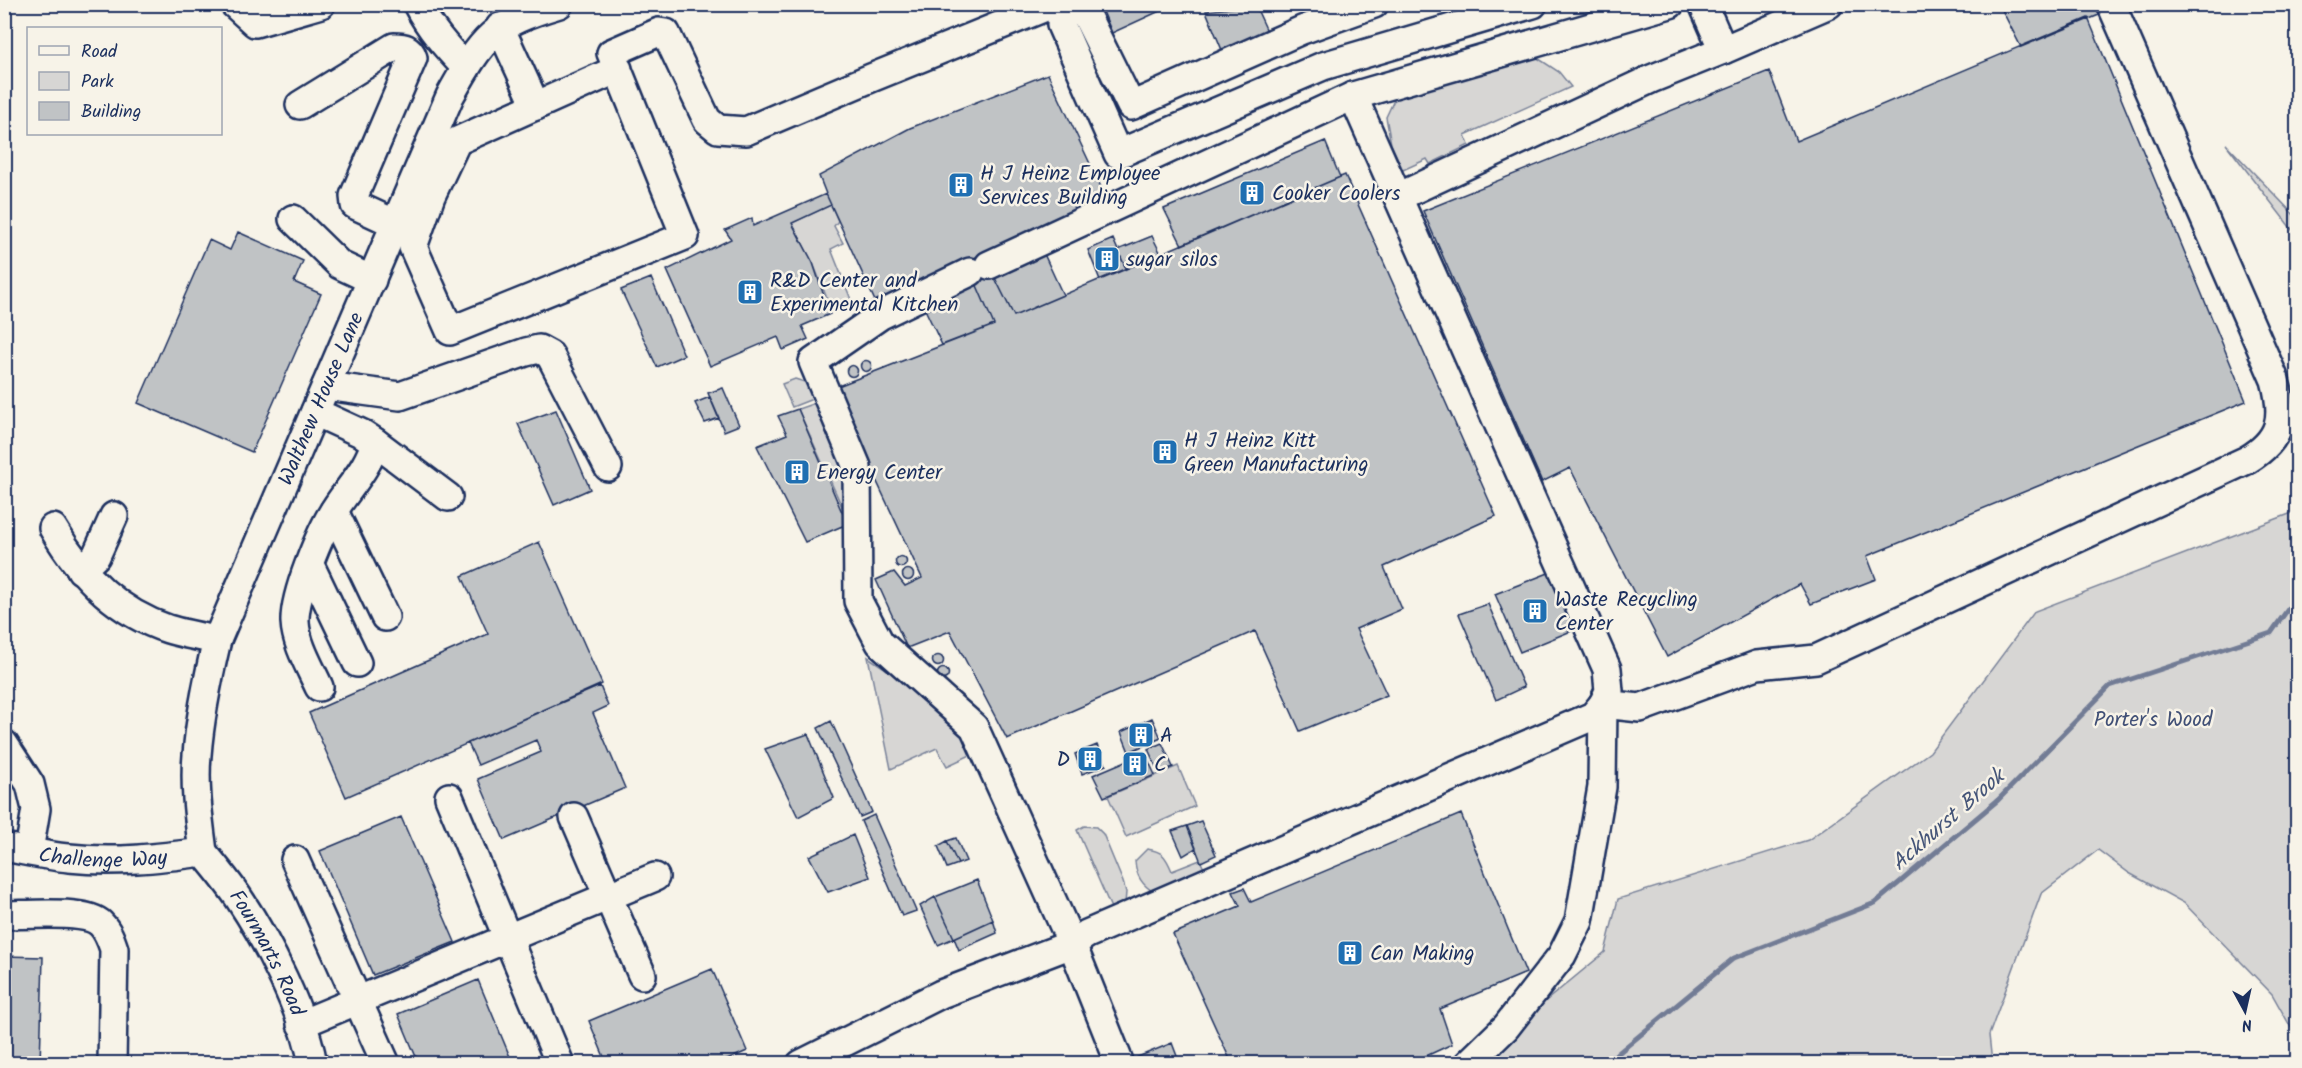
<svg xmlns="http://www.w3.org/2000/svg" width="2302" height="1068" font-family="Kalam,sans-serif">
	<rect width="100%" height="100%" fill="#f7f3e8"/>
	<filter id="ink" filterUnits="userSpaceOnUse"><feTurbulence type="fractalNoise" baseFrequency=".0167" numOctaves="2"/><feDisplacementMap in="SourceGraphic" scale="12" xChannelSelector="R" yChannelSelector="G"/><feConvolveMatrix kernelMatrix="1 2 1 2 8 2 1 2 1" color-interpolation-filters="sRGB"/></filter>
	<g filter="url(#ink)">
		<path fill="#d7d6d4" stroke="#798299" stroke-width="1.5" d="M 1536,57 L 1559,72 L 1571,87 L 1465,135 L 1469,145 L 1430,164 L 1427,159 L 1403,170 L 1391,144 L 1386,117 L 1395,98 Z
			M 2226,144 L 2297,218 L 2297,236 Z
			M 831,205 L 838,221 L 834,226 L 843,243 L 831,249 L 852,302 L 832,311 L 813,263 L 792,223 Z
			M 795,379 L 817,386 L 820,396 L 792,407 L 782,384 Z
			M 821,401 L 849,468 L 848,520 L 798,409 Z
			M 2297,509 L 2297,1038 L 2272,994 L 2184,903 L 2129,873 L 2098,850 L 2041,894 L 1989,1035 L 1992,1063 L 1958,1063 L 1954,1055 L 1939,1064 L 1475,1064 L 1502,1037 L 1605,952 L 1618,899 L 1808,840 L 1930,752 L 2035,611 L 2292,513 Z
			M 868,657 L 924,694 L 977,752 L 947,766 L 937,748 L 891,769 Z
			M 1178,766 L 1195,806 L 1126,837 L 1108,796 Z
			M 1084,826 L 1096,827 L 1103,834 L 1123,882 L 1126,892 L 1125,904 L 1114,915 L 1077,830 Z
			M 1147,849 C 1163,851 1166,857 1172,871 L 1200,860 L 1207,875 L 1155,893 C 1142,885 1136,876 1135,861 Z"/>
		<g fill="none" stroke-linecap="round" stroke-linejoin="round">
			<path stroke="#727c95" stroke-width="5" d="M 1605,1064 L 1734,958 L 1875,903 L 1998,800 L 2110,686 L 2271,633 L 2298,595"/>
		</g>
		<path fill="#c0c3c5" stroke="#1b2f5e" stroke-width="1.5" d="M 1100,4 L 1175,4 L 1112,33 Z
			M 1999,4 L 2094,4 L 2099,15 L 2021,47 Z
			M 1255,5 L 1267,31 L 1222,50 L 1206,11 Z
			M 2088,18 L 2246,401 L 1867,556 L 1876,579 L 1811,604 L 1800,584 L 1667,657 L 1570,468 L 1542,482 L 1423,211 L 1769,71 L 1796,141 Z
			M 1048,74 L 1108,202 L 875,301 L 826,194 L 819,176 L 910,128 Z
			M 1325,141 L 1340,177 L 1182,245 L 1164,209 Z
			M 1345,175 L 1496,516 L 1384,567 L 1402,609 L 1356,629 L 1387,695 L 1300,731 L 1255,631 L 1007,739 L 950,631 L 907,648 L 876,580 L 894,572 L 905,586 L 922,578 L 833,388 L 994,325 L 975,281 L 965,262 L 983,254 L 1014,316 Z
			M 826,194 L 831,205 L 792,223 L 813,263 L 830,314 L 802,326 L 808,339 L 783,350 L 778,337 L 710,366 L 667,270 L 731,239 L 725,230 L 752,218 L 753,226 Z
			M 238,232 L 303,261 L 294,282 L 321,294 L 252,452 L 138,403 L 209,240 L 230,250 Z
			M 1152,236 L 1161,254 L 1126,269 L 1118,250 Z
			M 1113,239 L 1126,269 L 1100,280 L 1088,250 Z
			M 1044,254 L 1063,295 L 1014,316 L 993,274 Z
			M 651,278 L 684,355 L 657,367 L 621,290 Z
			M 975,281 L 994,325 L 942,345 L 922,303 Z
			M860.5 366a5.5 5.5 0 1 1 11 0a5.5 5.5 0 1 1-11 0Z
			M846.5 371a5.5 5.5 0 1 1 11 0a5.5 5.5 0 1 1-11 0Z
			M 723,388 L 739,425 L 724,431 L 708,393 Z
			M 710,397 L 719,418 L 705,423 L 695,403 Z
			M 798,409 L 847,524 L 805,542 L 757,446 L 787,434 L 778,416 Z
			M 556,410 L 590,489 L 554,505 L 518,424 Z
			M 539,542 L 602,684 L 346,797 L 309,713 L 488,634 L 462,576 Z
			M895.5 562a5.5 5.5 0 1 1 11 0a5.5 5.5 0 1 1-11 0Z
			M902.5 575a5.5 5.5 0 1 1 11 0a5.5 5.5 0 1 1-11 0Z
			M 1551,572 L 1576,629 L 1520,652 L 1495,594 Z
			M 1488,604 L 1524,687 L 1496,700 L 1459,614 Z
			M932.5 661a5.5 5.5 0 1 1 11 0a5.5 5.5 0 1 1-11 0Z
			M937.5 674a5.5 5.5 0 1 1 11 0a5.5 5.5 0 1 1-11 0Z
			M 600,686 L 608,706 L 593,713 L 625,788 L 504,840 L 478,779 L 541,752 L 536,740 L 478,765 L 468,743 Z
			M 1152,718 L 1161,738 L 1129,752 L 1121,732 Z
			M 831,721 L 872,812 L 860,817 L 818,728 Z
			M 808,734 L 834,798 L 798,817 L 765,749 Z
			M 1162,743 L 1173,767 L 1159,773 L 1148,749 Z
			M 1097,745 L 1106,765 L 1082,774 L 1075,754 Z
			M 1145,753 L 1155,775 L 1104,797 L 1093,775 Z
			M 1461,814 L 1526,973 L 1440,1009 L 1452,1044 L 1409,1064 L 1232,1064 L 1173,934 L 1240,906 L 1233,892 L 1244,888 L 1251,902 Z
			M 874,815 L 916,911 L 902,916 L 861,821 Z
			M 401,817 L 455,942 L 373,975 L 320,851 Z
			M 1201,821 L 1216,855 L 1201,862 L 1187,826 Z
			M 1187,826 L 1196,848 L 1183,856 L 1172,831 Z
			M 853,835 L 870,877 L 828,892 L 809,856 Z
			M 956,838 L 966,861 L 958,864 L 947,841 Z
			M 947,841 L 958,864 L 947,868 L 938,846 Z
			M 977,880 L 993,920 L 954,938 L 935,897 Z
			M 935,897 L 954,938 L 938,945 L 920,906 Z
			M 993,920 L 997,933 L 959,950 L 954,938 Z
			M 4,956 L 43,957 L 40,1064 L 4,1064 Z
			M 712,969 L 747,1051 L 718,1064 L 607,1064 L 589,1021 Z
			M 478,980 L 513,1064 L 419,1064 L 398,1014 Z
			M 1172,1043 L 1180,1064 L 1135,1064 L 1133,1059 Z"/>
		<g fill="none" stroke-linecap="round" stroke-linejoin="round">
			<g stroke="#1b2f5e" stroke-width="32">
				<g id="minor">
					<path d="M 234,4 L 255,23 L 321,4"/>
					<path d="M 417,4 C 430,29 447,48 466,68"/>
					<path d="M 1062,4 L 1061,25 L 1118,154 L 1323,66 L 1533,4"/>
					<path d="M 1068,4 L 1086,15 L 1131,106 L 1302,30 L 1374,4"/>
					<path d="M 1703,4 L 1723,50 L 1829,4"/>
					<path d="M 500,27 L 536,106"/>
					<path d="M 618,69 L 457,141 L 431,196 L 413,247 L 450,331 L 685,236 L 611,53 L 659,32 L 666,33 L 707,120 L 718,129 L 746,131 L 871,78 L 1053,4"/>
					<path d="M 1353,96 L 1607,669 L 1609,691 L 1603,704 L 1602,787 L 1579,921 L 1562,955 L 1506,1027 L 1468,1064"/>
					<path d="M 300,105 L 394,47 C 404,47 410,48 413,58 L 354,196 L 355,205 L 396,224"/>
					<path d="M 1398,197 L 1651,79 L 1723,50"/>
					<path d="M 293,219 L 340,265 L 372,280"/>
					<path d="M 989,265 L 1353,96 L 1670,4"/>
					<path d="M 970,272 L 881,315 L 813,362 L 857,467 L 858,601 L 880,643 L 974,727 L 1072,944 L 1120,1064"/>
					<path d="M 326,386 L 400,396 L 526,352 L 539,349 L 550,355 L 608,467"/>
					<path d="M 315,412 L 363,434 L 375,442 C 369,467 349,487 335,509 C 320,532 294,595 295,622 C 296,644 310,667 319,687"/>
					<path d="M 375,442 L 448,497"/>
					<path d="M 334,511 L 385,617"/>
					<path d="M 53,528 C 79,573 116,612 168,629 C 184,634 201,637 217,640"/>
					<path d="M 310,565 L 357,663"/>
					<path d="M 81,570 L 96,556 L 114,516"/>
					<path d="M 1603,704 L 1640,708 L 1757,665 L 1816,659 L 2247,460 C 2282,439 2285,418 2275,380 L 2111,4"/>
					<path d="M 4,744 L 30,784 L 36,809 L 29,851"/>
					<path d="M 449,797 L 560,1064"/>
					<path d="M 574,817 L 642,975"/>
					<path id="s1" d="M 4,847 C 26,851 47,856 69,858 C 114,863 159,858 203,852"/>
					<path id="s2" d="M 203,852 C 199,820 194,787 197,755 C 200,716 208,678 217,640 L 450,96 C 483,37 492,24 559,4"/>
					<path id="s3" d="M 203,852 C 216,868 229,883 240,900 C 268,942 304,1013 313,1064"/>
					<path d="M 295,860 L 386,1064"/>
					<path d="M 4,915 C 26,915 87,909 101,924 C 108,931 111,940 114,949 L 112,1064"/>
					<path d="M 301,1024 L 655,877"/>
					<path d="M 801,1064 L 941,994 L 1072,944 L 1087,934 L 1593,716 L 1603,704"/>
				</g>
			</g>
			<use href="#minor" stroke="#f7f3e8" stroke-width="27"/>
		</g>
	</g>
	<defs>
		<g id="building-square" transform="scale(1.35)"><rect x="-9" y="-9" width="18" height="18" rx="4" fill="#1f6fb2" stroke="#f7f3e8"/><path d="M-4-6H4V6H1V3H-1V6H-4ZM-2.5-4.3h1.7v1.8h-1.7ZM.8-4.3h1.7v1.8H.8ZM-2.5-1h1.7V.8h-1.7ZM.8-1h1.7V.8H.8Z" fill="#fff"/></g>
	</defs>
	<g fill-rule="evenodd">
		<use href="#building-square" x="961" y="185"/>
		<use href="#building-square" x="1252" y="193"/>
		<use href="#building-square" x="1107" y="259"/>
		<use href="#building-square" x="750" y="292"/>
		<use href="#building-square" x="1165" y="452"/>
		<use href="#building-square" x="797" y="472"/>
		<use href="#building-square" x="1535" y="611"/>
		<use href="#building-square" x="1141" y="735"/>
		<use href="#building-square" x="1090" y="759"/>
		<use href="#building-square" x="1135" y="764"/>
		<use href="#building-square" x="1350" y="953"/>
	</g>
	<g text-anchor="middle" stroke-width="5" stroke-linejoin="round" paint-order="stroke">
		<g font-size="21" fill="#1b2f5e" stroke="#f7f3e8" text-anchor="start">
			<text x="980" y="180">H J Heinz Employee<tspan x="980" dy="24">Services Building</tspan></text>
			<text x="1272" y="200">Cooker Coolers</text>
			<text x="1126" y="266">sugar silos</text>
			<text x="770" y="287">R&amp;D Center and<tspan x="770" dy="24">Experimental Kitchen</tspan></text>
			<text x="1184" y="447">H J Heinz Kitt<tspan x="1184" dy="24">Green Manufacturing</tspan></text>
			<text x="816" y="479">Energy Center</text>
			<text x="1555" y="606">Waste Recycling<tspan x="1555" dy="24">Center</tspan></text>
			<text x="1160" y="742">A</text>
			<text x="1070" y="766" text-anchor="end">D</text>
			<text x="1154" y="771">C</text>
			<text x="1370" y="960">Can Making</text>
		</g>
		<g font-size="21" fill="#1b2f5e" stroke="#f7f3e8">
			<text dy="7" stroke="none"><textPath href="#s2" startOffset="477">Walthew House Lane</textPath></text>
			<text dy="7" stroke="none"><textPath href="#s1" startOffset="100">Challenge Way</textPath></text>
			<text dy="7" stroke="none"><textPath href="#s3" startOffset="120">Fourmarts Road</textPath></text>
		</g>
		<g font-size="21" fill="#415076" stroke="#f7f3e8">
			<text x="2153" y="726">Porter's Wood</text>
		</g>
		<g font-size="22" font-style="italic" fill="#465679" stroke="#f7f3e8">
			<text transform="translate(1947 819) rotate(-41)" y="8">Ackhurst Brook</text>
		</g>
	</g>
	<rect width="2302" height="1068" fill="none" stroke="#f7f3e8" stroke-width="24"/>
	<rect x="12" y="12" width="2278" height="1044" fill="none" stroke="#1b2f5e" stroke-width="2" filter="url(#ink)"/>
	<rect x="27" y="27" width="195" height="108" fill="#f7f3e8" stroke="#9fa5b1" stroke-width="1.5"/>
	<rect x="39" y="46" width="30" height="9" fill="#f7f3e8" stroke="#9fa5b1" stroke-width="1.5"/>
	<text x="81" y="57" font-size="18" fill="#1b2f5e">Road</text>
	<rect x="39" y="72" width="30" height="18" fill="#d7d6d4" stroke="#9fa5b1" stroke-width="1.5"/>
	<text x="81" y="87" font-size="18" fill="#1b2f5e">Park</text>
	<rect x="39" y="102" width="30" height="18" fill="#c0c3c5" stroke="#9fa5b1" stroke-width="1.5"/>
	<text x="81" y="117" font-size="18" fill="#1b2f5e">Building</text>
	<g transform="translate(2245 1011) rotate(172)" stroke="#f7f3e8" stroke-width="4.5" paint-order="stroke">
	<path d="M0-4.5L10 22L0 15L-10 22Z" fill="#1b2f5e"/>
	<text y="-9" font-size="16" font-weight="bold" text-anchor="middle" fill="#1b2f5e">N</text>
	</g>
</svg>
